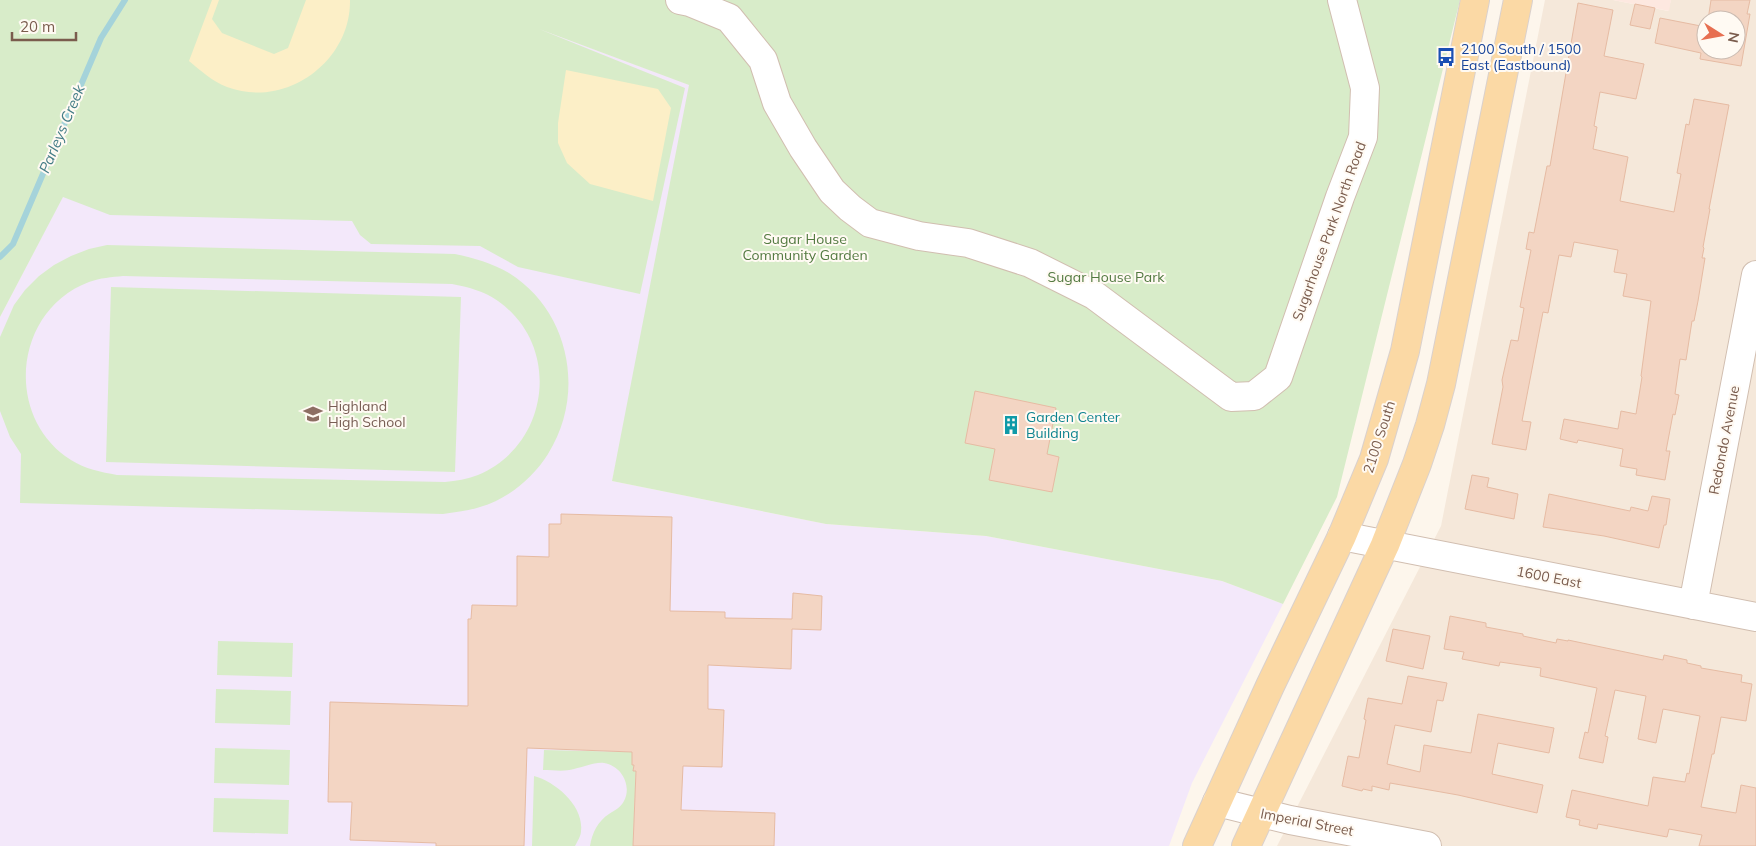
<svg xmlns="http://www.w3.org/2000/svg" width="1756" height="846" font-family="Mulish,sans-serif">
	<rect width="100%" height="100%" fill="#fdf6ec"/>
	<path fill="#f5e8da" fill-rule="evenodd" d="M 1545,0 L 1613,0 L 1668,11 L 1671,0 L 1756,0 L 1756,846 L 1277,846 L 1441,526 ZM 1706,20 L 1736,20 L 1736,50 L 1706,50 Z"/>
	<path fill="#fde8e0" d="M 1613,0 L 1671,0 L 1669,11 Z"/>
	<path fill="#f3e8fa" d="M 461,0 L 690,85 L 641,347 L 612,481 L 826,524 L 986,536 L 1222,581 L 1283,604 L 1192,783 L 1169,846 L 0,846 L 0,317 L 63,196 Z"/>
	<path fill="#d8ecc9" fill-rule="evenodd" d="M 0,0 L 1460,0 L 1337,497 L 1283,604 L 1222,581 L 986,536 L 826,524 L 612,481 L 689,85 L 539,29 L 685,88 L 640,294 L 518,267 L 480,246 L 371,244 L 360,235 L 352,221 L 110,215 L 63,197 L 0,317 Z
		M 107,245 L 455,254 C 474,258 492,263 509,273 C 570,311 586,394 548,454 C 533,478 508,499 480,507 C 468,511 455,512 443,514 L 20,503 L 21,454 L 10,437 L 0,411 L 0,337 L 14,305 L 25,290 L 39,276 L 54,265 L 71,256 L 89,249 ZM 123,276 L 452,284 C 468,287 484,291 498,301 C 562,346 550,445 478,475 C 467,479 456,481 445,482 L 117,475 C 101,472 85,469 71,460 C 3,417 14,310 89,282 C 100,278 112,277 123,276 Z
		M 111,287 L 461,297 L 455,472 L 106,462 Z
		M 218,641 L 293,643 L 292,677 L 217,675 Z
		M 216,689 L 291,691 L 290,725 L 215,723 Z
		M 215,748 L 290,750 L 289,785 L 214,783 Z
		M 544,750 L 632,752 L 632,764 L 634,765 L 633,771 L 636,771 L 633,846 L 590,846 C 592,833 598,821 609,814 C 615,810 620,808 624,801 C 632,786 622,766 604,763 C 594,762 584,767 574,769 C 564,772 553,770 543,770 Z
		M 534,776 C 556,782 584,806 581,831 C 581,836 577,842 575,846 L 532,846 Z
		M 214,798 L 289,800 L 288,834 L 213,832 Z"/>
	<path fill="#fcefc7" d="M 212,0 L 219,0 L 212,19 L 222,33 L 274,54 L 288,48 L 306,0 L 350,0 C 351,62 285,109 227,87 C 213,82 200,70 189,61 Z
		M 566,70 L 658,89 L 671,108 L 653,201 L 590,184 L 567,163 L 558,143 L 558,123 Z"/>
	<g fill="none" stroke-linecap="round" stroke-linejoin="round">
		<path stroke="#a5d3da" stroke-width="6" d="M 0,257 L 13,244 L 101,38 L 125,0"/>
	</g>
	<path fill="#f3d5c3" stroke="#e6bba3" d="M 1711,0 L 1750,0 L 1747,14 L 1750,14 L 1741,66 L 1700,59 L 1701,53 L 1655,43 L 1660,18 L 1706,27 L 1706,50 L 1736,50 L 1736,20 L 1708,20 Z
		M 1578,3 L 1613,10 L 1604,56 L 1644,64 L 1636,99 L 1600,92 L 1594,126 L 1597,127 L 1593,149 L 1628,157 L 1620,201 L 1674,212 L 1681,174 L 1677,173 L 1686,124 L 1689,125 L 1694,99 L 1729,105 L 1709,209 L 1710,209 L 1703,247 L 1704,248 L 1702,258 L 1705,258 L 1698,301 L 1694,321 L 1692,321 L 1686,360 L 1680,359 L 1675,394 L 1679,395 L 1675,415 L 1673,414 L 1666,451 L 1670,451 L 1665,480 L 1636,475 L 1637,469 L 1620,466 L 1623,449 L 1578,440 L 1577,443 L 1560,439 L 1564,419 L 1618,429 L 1621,411 L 1636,414 L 1642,377 L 1641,376 L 1651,301 L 1623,296 L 1627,274 L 1614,272 L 1618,250 L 1574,242 L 1571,257 L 1559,255 L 1548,313 L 1543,312 L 1522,421 L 1531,422 L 1526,450 L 1492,444 L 1503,387 L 1502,380 L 1511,340 L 1518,341 L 1524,308 L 1520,307 L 1531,250 L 1526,249 L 1529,232 L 1534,233 L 1547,166 L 1550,166 Z
		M 1635,4 L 1655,8 L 1650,29 L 1630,25 Z
		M 975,391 L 1056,408 L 1047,454 L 1059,457 L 1052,492 L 989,480 L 995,449 L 965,443 Z
		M 1472,475 L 1489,478 L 1487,487 L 1518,494 L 1514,519 L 1465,509 Z
		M 1549,494 L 1630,511 L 1631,507 L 1648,511 L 1652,496 L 1670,499 L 1666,525 L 1664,525 L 1659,548 L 1604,536 L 1543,527 Z
		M 561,514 L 672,517 L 670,611 L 725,612 L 725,618 L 792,619 L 793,593 L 822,596 L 821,630 L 792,629 L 791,669 L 708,665 L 708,709 L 724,710 L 722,767 L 683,766 L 681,810 L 775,813 L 774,846 L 633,846 L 636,771 L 633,771 L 634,765 L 632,765 L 632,752 L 527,748 L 524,846 L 436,846 L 436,843 L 350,840 L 352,802 L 328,802 L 330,702 L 468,706 L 468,619 L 471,619 L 472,605 L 517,606 L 517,556 L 549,557 L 549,524 L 561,524 Z
		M 1450,616 L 1486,623 L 1486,627 L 1523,634 L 1523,636 L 1556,643 L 1557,639 L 1568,641 L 1568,640 L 1663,660 L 1664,655 L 1687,660 L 1687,663 L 1701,666 L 1701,668 L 1742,675 L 1741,682 L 1752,684 L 1746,721 L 1721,717 L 1714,754 L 1712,754 L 1701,807 L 1736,813 L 1741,785 L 1756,788 L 1756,846 L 1699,846 L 1702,835 L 1669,829 L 1667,837 L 1598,824 L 1597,829 L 1579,825 L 1580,820 L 1566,817 L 1572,790 L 1648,806 L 1653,777 L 1685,782 L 1687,773 L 1689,774 L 1700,716 L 1663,709 L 1656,743 L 1638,739 L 1646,696 L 1615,690 L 1605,736 L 1608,737 L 1603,763 L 1579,758 L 1585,732 L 1588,733 L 1597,688 L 1540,676 L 1541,668 L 1500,662 L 1499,666 L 1462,659 L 1464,652 L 1444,649 Z
		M 1393,629 L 1430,636 L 1423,669 L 1386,661 Z
		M 1408,676 L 1447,683 L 1443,701 L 1437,700 L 1431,732 L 1395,725 L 1387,764 L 1420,772 L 1424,745 L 1471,753 L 1478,714 L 1554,728 L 1549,753 L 1498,743 L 1492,774 L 1543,785 L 1537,813 L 1458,795 L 1390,783 L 1389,790 L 1372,786 L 1372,791 L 1363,789 L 1362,791 L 1342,786 L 1348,756 L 1359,758 L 1366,720 L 1364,719 L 1368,698 L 1402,704 Z"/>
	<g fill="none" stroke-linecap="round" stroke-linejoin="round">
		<g stroke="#d1beb0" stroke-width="30">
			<path id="minor" d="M 680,0 L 690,2 L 729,18 L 763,60 L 777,103 L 803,148 L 832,191 L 850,208 L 870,223 L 919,236 L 968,243 L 1030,263 L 1094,295 L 1231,397 L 1254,396 L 1278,377 L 1340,197 L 1363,137 L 1365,88 L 1342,0
				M 1342,536 L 1756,617
				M 1693,605 L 1756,275
				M 1217,802 L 1290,820 L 1427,846"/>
		</g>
		<g stroke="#dad1cd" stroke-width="30">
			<path id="major" d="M 1197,846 L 1270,686 L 1342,536 L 1374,459 L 1405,351 L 1475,0
				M 1246,846 L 1385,545 L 1417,464 L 1430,425 L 1441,384 L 1518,0"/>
		</g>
		<use href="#minor" stroke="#fff" stroke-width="28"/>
		<use href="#major" stroke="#fbd9a5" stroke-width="28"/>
	</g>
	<defs>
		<g id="bus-bare" transform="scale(1.5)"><path d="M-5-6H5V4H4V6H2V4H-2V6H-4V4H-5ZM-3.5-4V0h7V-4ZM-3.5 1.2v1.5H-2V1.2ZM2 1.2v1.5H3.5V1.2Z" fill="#1a4fb4" stroke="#fffaf3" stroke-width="2.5" paint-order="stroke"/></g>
		<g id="school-bare" transform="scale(1.5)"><path d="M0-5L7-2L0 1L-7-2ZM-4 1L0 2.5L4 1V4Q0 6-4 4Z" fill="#8d6e63" stroke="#fffaf3" stroke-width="2.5" paint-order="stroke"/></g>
		<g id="building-bare" transform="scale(1.5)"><path d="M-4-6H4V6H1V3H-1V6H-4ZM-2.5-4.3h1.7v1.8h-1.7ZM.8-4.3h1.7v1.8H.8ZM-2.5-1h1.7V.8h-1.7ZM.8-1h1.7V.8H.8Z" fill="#0f9aa8" stroke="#fffaf3" stroke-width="2.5" paint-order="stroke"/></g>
	</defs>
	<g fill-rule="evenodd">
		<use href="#bus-bare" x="1446" y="57"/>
		<use href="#school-bare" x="313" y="414"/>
		<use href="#building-bare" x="1011" y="425"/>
	</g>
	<g text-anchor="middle" stroke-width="4" stroke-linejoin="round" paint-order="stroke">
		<g font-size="14" fill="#164399" stroke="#fffaf3" text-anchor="start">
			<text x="1461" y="54">2100 South / 1500<tspan x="1461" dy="16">East (Eastbound)</tspan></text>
		</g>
		<g font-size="14" fill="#7a5c4d" stroke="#fffaf3">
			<text transform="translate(1329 231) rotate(-70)" y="5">Sugarhouse Park North Road</text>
			<text transform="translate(1379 437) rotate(-72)" y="5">2100 South</text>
			<text transform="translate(1724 440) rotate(-79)" y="5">Redondo Avenue</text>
			<text transform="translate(1549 577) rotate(11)" y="5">1600 East</text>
			<text transform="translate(1307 822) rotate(11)" y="5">Imperial Street</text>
		</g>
		<g font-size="14" fill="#537a41" stroke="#fffaf3">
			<text x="805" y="244">Sugar House<tspan x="805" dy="16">Community Garden</tspan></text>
			<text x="1106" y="282">Sugar House Park</text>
		</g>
		<g font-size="14" fill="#785e54" stroke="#fffaf3" text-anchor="start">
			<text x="328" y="411">Highland<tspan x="328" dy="16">High School</tspan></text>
		</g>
		<g font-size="14" fill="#0d838f" stroke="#fffaf3" text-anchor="start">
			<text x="1026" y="422">Garden Center<tspan x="1026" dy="16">Building</tspan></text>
		</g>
		<g font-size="15" font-style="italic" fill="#437c86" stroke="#fffaf3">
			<text transform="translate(62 129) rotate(-67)" y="5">Parleys Creek</text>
		</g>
	</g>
	<g transform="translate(1721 35) rotate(101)"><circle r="24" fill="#fffaf3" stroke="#cabbb1"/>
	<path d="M0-4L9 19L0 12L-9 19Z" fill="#e76f51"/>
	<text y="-8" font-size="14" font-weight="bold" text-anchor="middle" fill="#7a5c4d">N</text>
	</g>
	<path d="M12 32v8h64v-8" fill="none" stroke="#7a5c4d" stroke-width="2.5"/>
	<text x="20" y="32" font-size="15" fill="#7a5c4d" stroke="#fffaf3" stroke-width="4" paint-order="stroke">20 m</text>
</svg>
